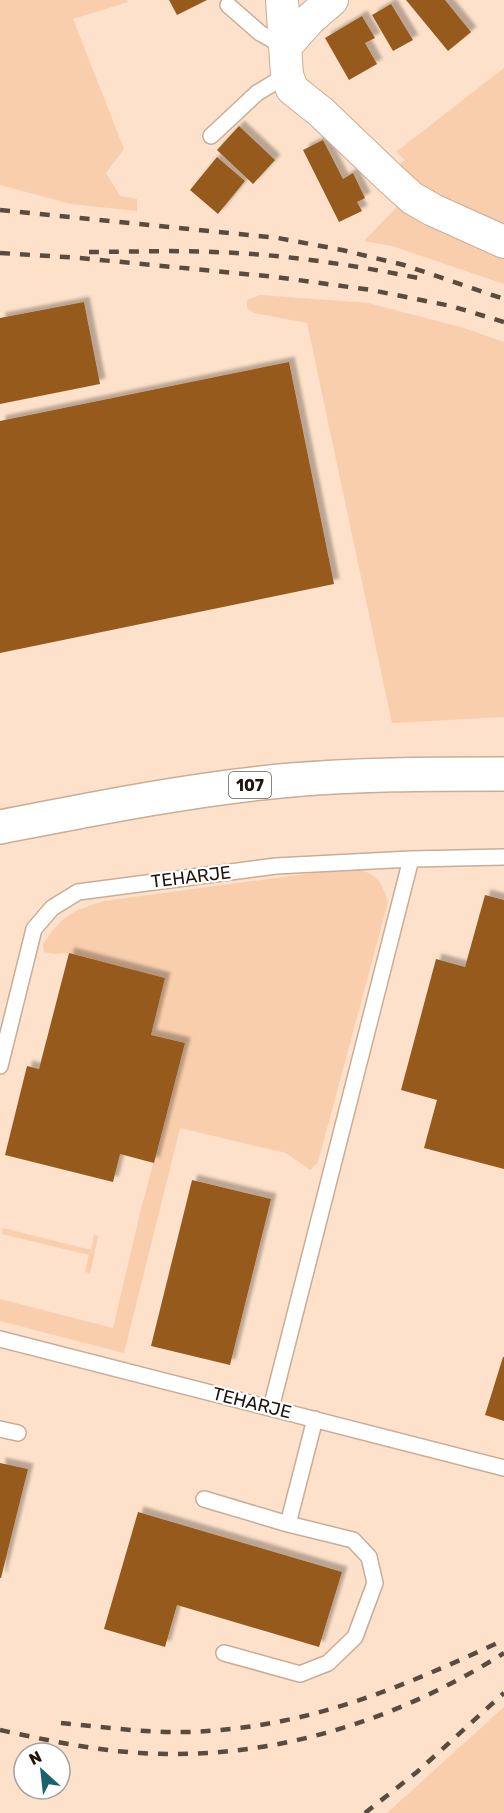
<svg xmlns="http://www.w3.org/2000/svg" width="504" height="1813" font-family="Rubik,sans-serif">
	<defs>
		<filter id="shadow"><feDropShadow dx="5.5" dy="-5.5" stdDeviation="1.5" flood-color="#0004"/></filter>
	</defs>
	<rect width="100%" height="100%" fill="#fde1ca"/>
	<path fill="#f8ceac" d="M 0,0 L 127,0 L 128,2 L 73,19 L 124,149 L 106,173 L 120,196 L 137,199 L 137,211 L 71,204 L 0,185 Z
		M 504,68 L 504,234 L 462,214 L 394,169 L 405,160 L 396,152 Z
		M 402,202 L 504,256 L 504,284 L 392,246 L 364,241 Z
		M 260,295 L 368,303 L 464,328 L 504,342 L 504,717 L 392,723 L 307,323 L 254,313 L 247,308 L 247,300 Z
		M 350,868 C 374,872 381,878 388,902 L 318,1162 L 310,1170 L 286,1153 L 180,1128 L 124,1353 L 0,1321 L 0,1299 L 113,1328 L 141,1209 L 185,1044 L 151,1035 L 165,978 L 69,953 L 55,954 L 44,952 L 43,944 C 64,914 70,912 104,901 Z
		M 3,1228 L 91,1250 L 94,1235 L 98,1236 L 91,1270 L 89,1273 L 85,1272 L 89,1255 L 2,1234 Z
		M 504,1707 L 504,1813 L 387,1813 Z"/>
	<path fill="#955a1e" filter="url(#shadow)" d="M 169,0 L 207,0 L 177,15 Z
		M 406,0 L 445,0 L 471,32 L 448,51 Z
		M 391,4 L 413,40 L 393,51 L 372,15 Z
		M 362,16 L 375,38 L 365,43 L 377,64 L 349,80 L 325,38 Z
		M 239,126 L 275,160 L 253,184 L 217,150 Z
		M 323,140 L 343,179 L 353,173 L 365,198 L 357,202 L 362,211 L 339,222 L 303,150 Z
		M 217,157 L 245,181 L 218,214 L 190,190 Z
		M 84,302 L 100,384 L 0,404 L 0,318 Z
		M 289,362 L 334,584 L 0,653 L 0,421 Z
		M 485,895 L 504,900 L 504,1169 L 424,1148 L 437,1100 L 401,1090 L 436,959 L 465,967 Z
		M 69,953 L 165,978 L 151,1035 L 185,1043 L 154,1163 L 120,1154 L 113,1182 L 5,1155 L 27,1066 L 39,1069 Z
		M 192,1180 L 271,1199 L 230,1365 L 151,1346 Z
		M 503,1357 L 504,1357 L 504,1421 L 485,1415 Z
		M 0,1463 L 28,1469 L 1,1578 L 0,1578 Z
		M 138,1512 L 342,1572 L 319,1647 L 177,1605 L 165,1647 L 104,1629 Z"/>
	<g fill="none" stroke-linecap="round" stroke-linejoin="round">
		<g stroke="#c8ad97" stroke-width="18">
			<path id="lane" d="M 228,5 L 260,33 L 285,47
				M 211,136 L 257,93 L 287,75
				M 0,1066 L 34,929 L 52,908 L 78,892 L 276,866 L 411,859 L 504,857
				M 0,1339 L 504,1468
				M 271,1408 L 411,859
				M 0,1429 L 18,1433
				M 204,1499 L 288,1524
				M 224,1653 L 300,1674 L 328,1663 L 355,1637 L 375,1583 L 369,1557 L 353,1540 L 288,1524 L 315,1419"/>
		</g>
		<g stroke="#c8ad97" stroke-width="34">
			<path id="street" d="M 282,0 L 287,75 L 292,89 L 321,112 L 390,178 L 412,198 L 433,210 L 504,242
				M 285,47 L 309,20 L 332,0"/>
		</g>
		<g stroke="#c8ad97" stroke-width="36">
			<path id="primary" d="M 0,827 C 93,809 186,790 280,781 C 354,774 430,774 504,774"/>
		</g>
		<use href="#lane" stroke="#fff" stroke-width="15"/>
		<use href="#street" stroke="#fff" stroke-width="32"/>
		<use href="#primary" stroke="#fff" stroke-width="33"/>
		<path stroke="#5a4b3f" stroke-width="4.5" stroke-dasharray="10 10" stroke-linecap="butt" d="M 0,210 L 278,238 L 342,250 L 404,265 L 504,299
			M 89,252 C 130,252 172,250 213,252 C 283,254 354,265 423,279
			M 0,253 L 80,258 L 276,277 L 371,290 L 451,306 L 504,322
			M 61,1723 C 103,1727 146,1733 188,1732 C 307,1728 398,1689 504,1640
			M 0,1730 C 46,1740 92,1750 140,1753 C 269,1761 395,1722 504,1653
			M 365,1813 L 417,1772 L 504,1693"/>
	</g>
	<g text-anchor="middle" stroke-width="4.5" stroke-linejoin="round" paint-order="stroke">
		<rect fill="#fff" stroke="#625b56" stroke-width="1.5" x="229" y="772" width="42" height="26" rx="4.5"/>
		<g font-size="16" font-weight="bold" fill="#1f150d">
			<text x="250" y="791">107</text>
		</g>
		<g font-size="18" fill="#1f150d" stroke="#fff">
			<text transform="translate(191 877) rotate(-7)" y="6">TEHARJE</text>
			<text transform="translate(252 1403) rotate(14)" y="6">TEHARJE</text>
		</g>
	</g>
	<g transform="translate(42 1771) rotate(333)"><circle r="28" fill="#ffffff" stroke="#a5a19e" stroke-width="1.5"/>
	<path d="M0-4.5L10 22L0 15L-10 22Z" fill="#196370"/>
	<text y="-9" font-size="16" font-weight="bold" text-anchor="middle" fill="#1f150d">N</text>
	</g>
</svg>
